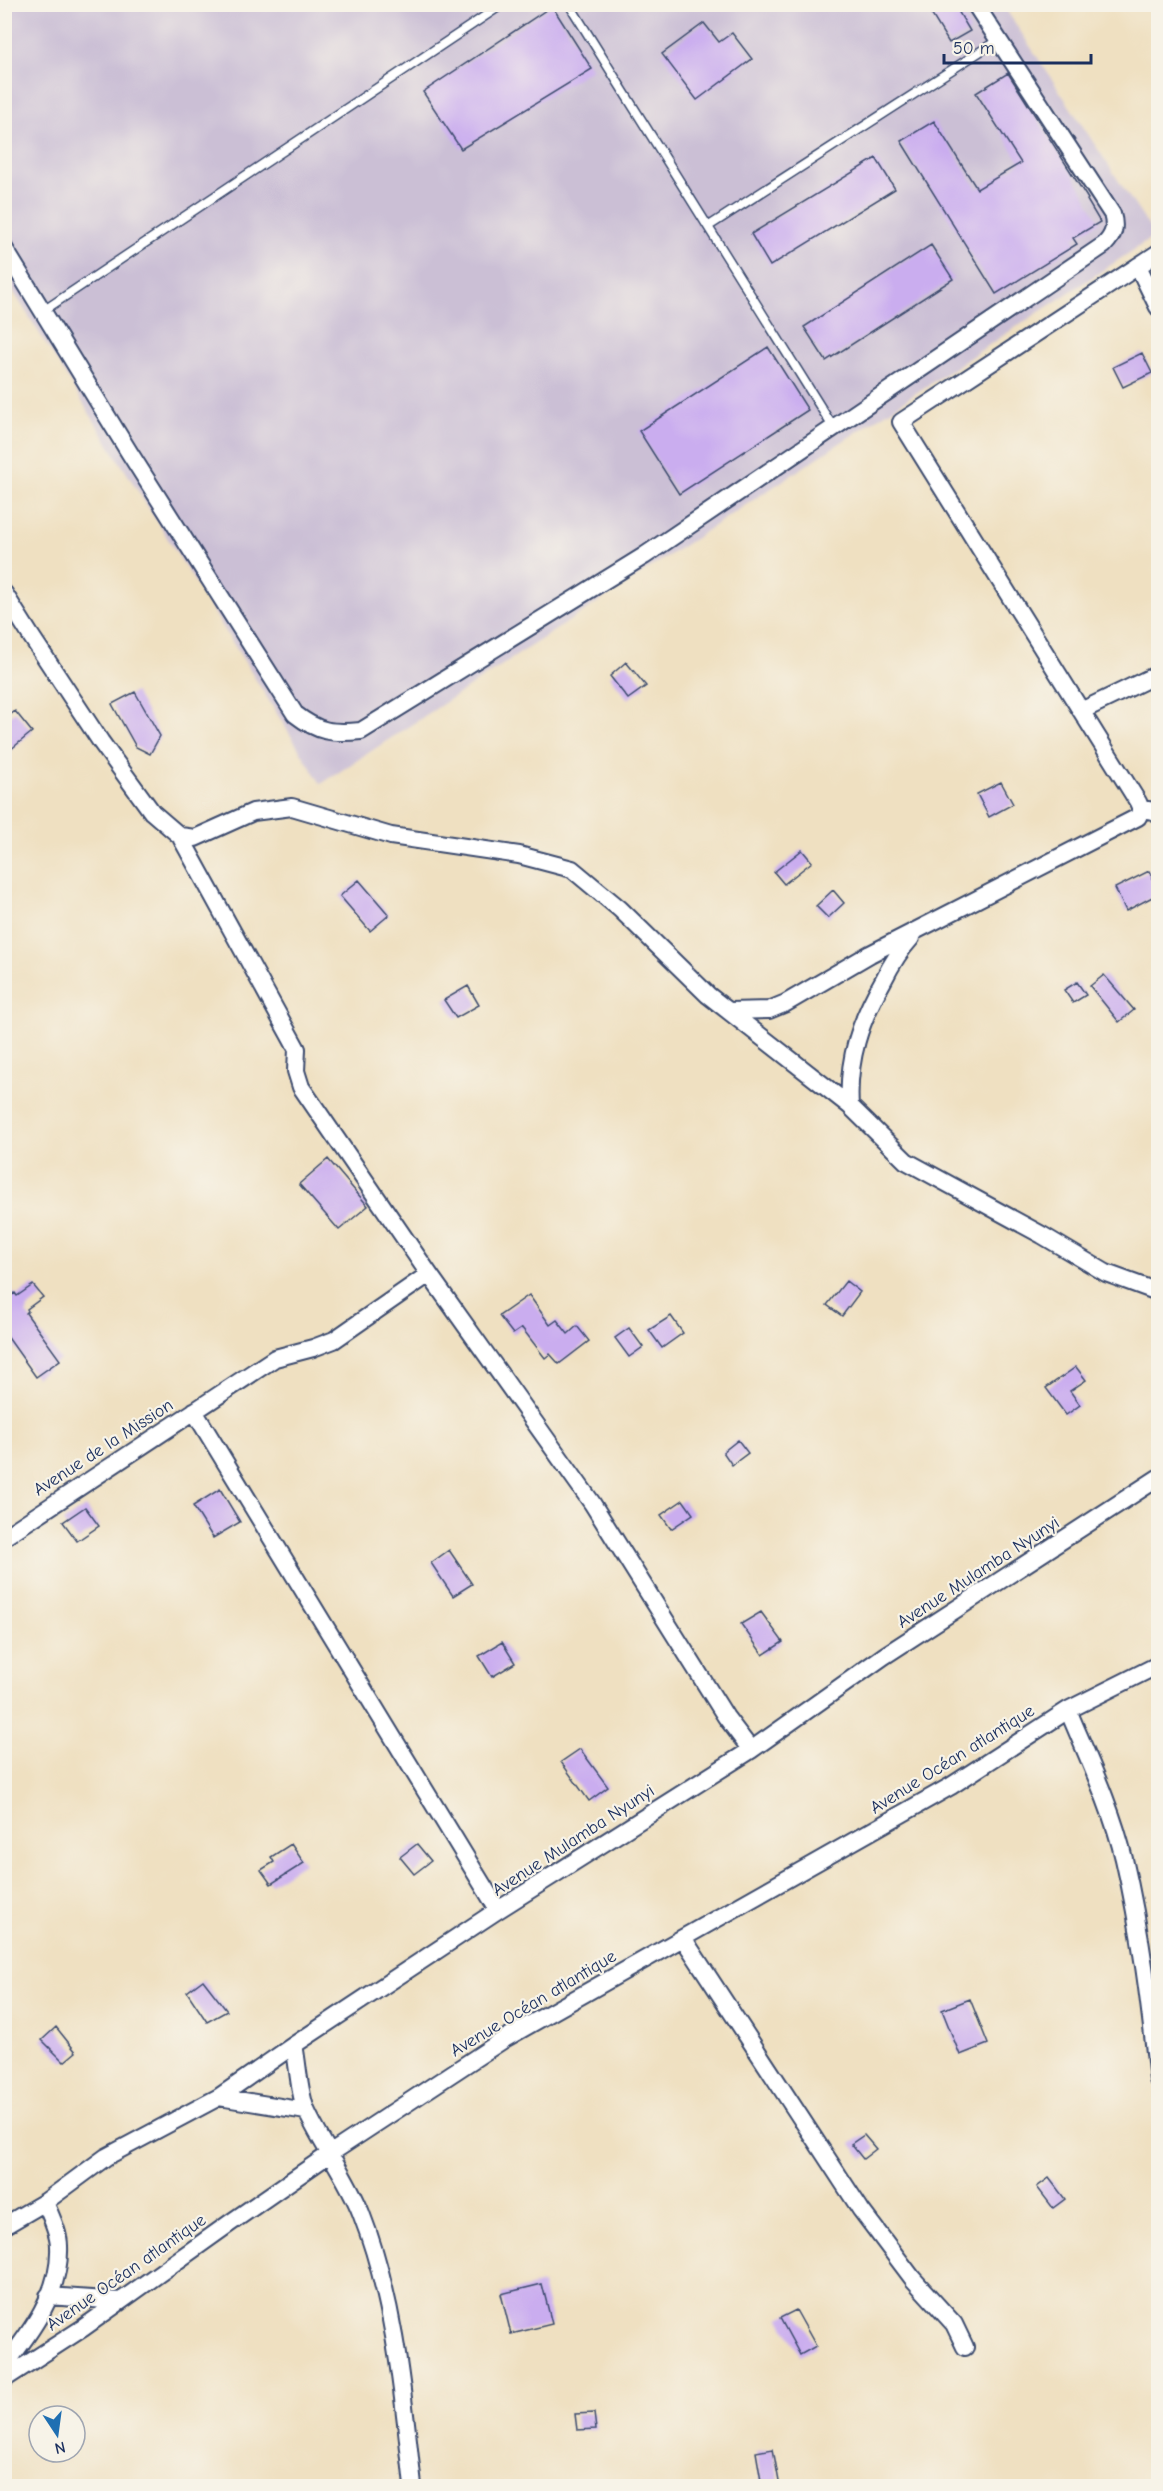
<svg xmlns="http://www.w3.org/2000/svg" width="1163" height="2491" font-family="'Comic Neue',sans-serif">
	<rect width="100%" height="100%" fill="#f7f3e8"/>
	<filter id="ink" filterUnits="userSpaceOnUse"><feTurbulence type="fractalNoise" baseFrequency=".0167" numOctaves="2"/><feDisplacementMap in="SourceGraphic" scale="12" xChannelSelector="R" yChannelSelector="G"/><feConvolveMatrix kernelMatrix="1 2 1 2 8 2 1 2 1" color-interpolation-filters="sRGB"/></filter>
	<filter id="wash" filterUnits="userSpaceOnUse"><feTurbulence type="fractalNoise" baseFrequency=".008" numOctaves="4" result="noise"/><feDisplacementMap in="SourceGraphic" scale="24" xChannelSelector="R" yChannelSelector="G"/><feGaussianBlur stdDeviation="1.35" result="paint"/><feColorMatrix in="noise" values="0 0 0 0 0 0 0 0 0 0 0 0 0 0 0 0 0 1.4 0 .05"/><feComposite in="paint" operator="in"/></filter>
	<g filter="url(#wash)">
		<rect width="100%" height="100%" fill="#efe0c1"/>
		<path fill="#cbbfd5" d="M 5,4 L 1003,5 L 1155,236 L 321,784 L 5,278 Z"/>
		<g id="blocks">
			<path fill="#caadef" d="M 943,4 L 954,4 L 970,31 L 949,43 L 930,12 Z
				M 552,6 L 592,69 L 461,149 L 423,92 Z
				M 704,23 L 719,42 L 732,33 L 752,59 L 697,100 L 662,54 Z
				M 1008,73 L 1088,199 L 1087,200 L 1100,222 L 1073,238 L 1077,244 L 996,294 L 901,141 L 934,121 L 977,189 L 1021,163 L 976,93 Z
				M 876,158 L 895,189 L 770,266 L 751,234 Z
				M 931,245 L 953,279 L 826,361 L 804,327 Z
				M 768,347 L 808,410 L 679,494 L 639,431 Z
				M 1142,353 L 1152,373 L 1123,387 L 1113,367 Z
				M 626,662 L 646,686 L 628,699 L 610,676 Z
				M 135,692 L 160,736 L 150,754 L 136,747 L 112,704 Z
				M 15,711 L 32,732 L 4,755 L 4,720 Z
				M 1001,782 L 1013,804 L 989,817 L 977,794 Z
				M 802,850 L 812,862 L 784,884 L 774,872 Z
				M 1149,871 L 1158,889 L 1158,894 L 1126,911 L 1115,888 Z
				M 359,880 L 389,915 L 370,931 L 340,896 Z
				M 833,890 L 844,903 L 828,918 L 816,906 Z
				M 1104,975 L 1134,1010 L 1119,1022 L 1090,986 Z
				M 1077,982 L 1086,995 L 1073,1003 L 1064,990 Z
				M 468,986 L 479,1005 L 456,1018 L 444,1000 Z
				M 328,1159 L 368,1206 L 339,1230 L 299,1184 Z
				M 846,1281 L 860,1292 L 842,1316 L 827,1305 Z
				M 33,1285 L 43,1297 L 27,1309 L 28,1311 L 26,1313 L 60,1360 L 36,1377 L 4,1332 L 4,1300 L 15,1293 L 17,1296 Z
				M 529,1295 L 550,1325 L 557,1320 L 568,1334 L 577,1326 L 589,1341 L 559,1364 L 550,1354 L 545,1358 L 522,1328 L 513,1334 L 499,1316 Z
				M 671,1316 L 683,1333 L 662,1348 L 649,1330 Z
				M 629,1328 L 643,1347 L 629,1357 L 615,1338 Z
				M 1076,1367 L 1086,1380 L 1070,1391 L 1080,1405 L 1066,1415 L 1046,1388 Z
				M 738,1440 L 748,1453 L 732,1465 L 723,1452 Z
				M 220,1489 L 240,1522 L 213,1538 L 193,1506 Z
				M 683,1500 L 693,1514 L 671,1529 L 661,1515 Z
				M 85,1507 L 99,1526 L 77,1541 L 63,1522 Z
				M 449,1550 L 472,1584 L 453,1596 L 431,1563 Z
				M 761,1612 L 783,1642 L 763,1655 L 741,1624 Z
				M 502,1642 L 515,1663 L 492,1677 L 479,1656 Z
				M 580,1749 L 608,1787 L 589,1801 L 561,1762 Z
				M 291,1844 L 304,1863 L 271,1884 L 261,1870 L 274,1862 L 271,1857 Z
				M 417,1844 L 431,1861 L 414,1874 L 400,1857 Z
				M 203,1980 L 227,2011 L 207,2022 L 187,1992 Z
				M 970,1999 L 988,2044 L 960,2055 L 942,2010 Z
				M 56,2027 L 76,2052 L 64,2062 L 42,2040 Z
				M 864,2135 L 876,2149 L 863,2159 L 851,2144 Z
				M 1049,2178 L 1065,2199 L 1053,2208 L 1037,2187 Z
				M 542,2284 L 552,2324 L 511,2334 L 501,2294 Z
				M 796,2310 L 816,2346 L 800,2355 L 780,2318 Z
				M 594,2413 L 596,2429 L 577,2430 L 575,2414 Z
				M 773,2449 L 780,2487 L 762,2487 L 756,2452 Z"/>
		</g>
	</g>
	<g filter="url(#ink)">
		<use href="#blocks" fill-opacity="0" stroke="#3b4a6d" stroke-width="1.5"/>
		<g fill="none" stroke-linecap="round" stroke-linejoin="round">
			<g stroke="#3b4a6d" stroke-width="11">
				<path id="lane" d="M 569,4 L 833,427
					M 709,226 L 998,40
					M 43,311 L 503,4"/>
			</g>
			<g stroke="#3b4a6d" stroke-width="20">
				<path id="street" d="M 4,248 L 129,452 L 295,714 C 318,732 332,734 361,731 L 644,556 L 1104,245 C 1114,235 1116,227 1112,214 L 975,4
					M 1138,266 L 1158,307
					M 4,593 L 31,636 L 101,742 L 152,812 L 180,836 L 195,838 L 253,812 L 292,807 L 391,836 L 519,855 L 572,869 L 620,909 L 708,995 L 850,1106 L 906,1161 L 1042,1235 L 1106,1273 L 1158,1292
					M 1081,711 L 1158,674
					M 1141,809 L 1154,811 L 1158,814
					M 180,836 L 297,1049 L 296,1071 L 301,1087 L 429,1274 L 592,1503 L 726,1717 L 751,1750
					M 729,1011 L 769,1010 L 786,1003 L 870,954 L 1138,817 L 1141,809 L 1138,802 L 901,422 L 1158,253
					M 850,1106 C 847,1060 860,1021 883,981 C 891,965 899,951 911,938
					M 194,1411 L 498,1910
					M 4,1537 L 275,1358 L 313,1348 L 334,1340 L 429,1274
					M 1068,1710 C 1088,1758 1112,1808 1124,1859 C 1141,1931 1150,2006 1158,2080
					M 683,1938 L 861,2210 L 913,2279 L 954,2324 L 965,2347
					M 294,2045 C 298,2064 299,2095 307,2112 C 323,2147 347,2177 361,2213 C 395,2300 403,2395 413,2486
					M 219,2097 L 306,2111
					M 4,2226 L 45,2202 L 106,2157 L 219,2097 L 294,2045 L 498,1910 L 751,1750 L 884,1656 L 1158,1478
					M 48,2296 L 121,2301
					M 4,2366 C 31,2332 61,2292 59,2246 C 59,2232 50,2215 45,2202
					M 4,2379 L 83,2328 L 230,2223 L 331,2153 L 506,2038 L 951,1786 L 1068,1710 L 1158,1665"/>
			</g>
			<use href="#lane" stroke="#fff" stroke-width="8"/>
			<use href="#street" stroke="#fff" stroke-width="16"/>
		</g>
	</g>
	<g text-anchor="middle" stroke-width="4.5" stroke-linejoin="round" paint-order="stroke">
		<g font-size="18" fill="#1b2f5e" stroke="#f7f3e8">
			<text transform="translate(103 1447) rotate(-33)" y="6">Avenue de la Mission</text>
			<text transform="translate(978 1572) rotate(-33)" y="6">Avenue Mulamba Nyunyi</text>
			<text transform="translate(952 1759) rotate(-32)" y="6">Avenue Océan atlantique</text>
			<text transform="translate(573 1840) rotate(-33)" y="6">Avenue Mulamba Nyunyi</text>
			<text transform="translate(533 2003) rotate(-31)" y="6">Avenue Océan atlantique</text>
			<text transform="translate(126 2272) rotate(-35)" y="6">Avenue Océan atlantique</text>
		</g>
	</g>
	<rect width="1163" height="2491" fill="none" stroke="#f7f3e8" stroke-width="24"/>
	<g transform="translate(57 2434) rotate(167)"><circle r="28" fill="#f7f3e8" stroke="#9fa5b1" stroke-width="1.5"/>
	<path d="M0-4.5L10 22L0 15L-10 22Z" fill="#1f6fb2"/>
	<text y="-9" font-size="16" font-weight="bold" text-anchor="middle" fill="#1b2f5e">N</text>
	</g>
	<path d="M944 54v9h147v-9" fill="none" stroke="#1b2f5e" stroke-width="3"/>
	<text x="953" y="54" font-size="18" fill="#1b2f5e" stroke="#f7f3e8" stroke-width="4.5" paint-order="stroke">50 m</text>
</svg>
